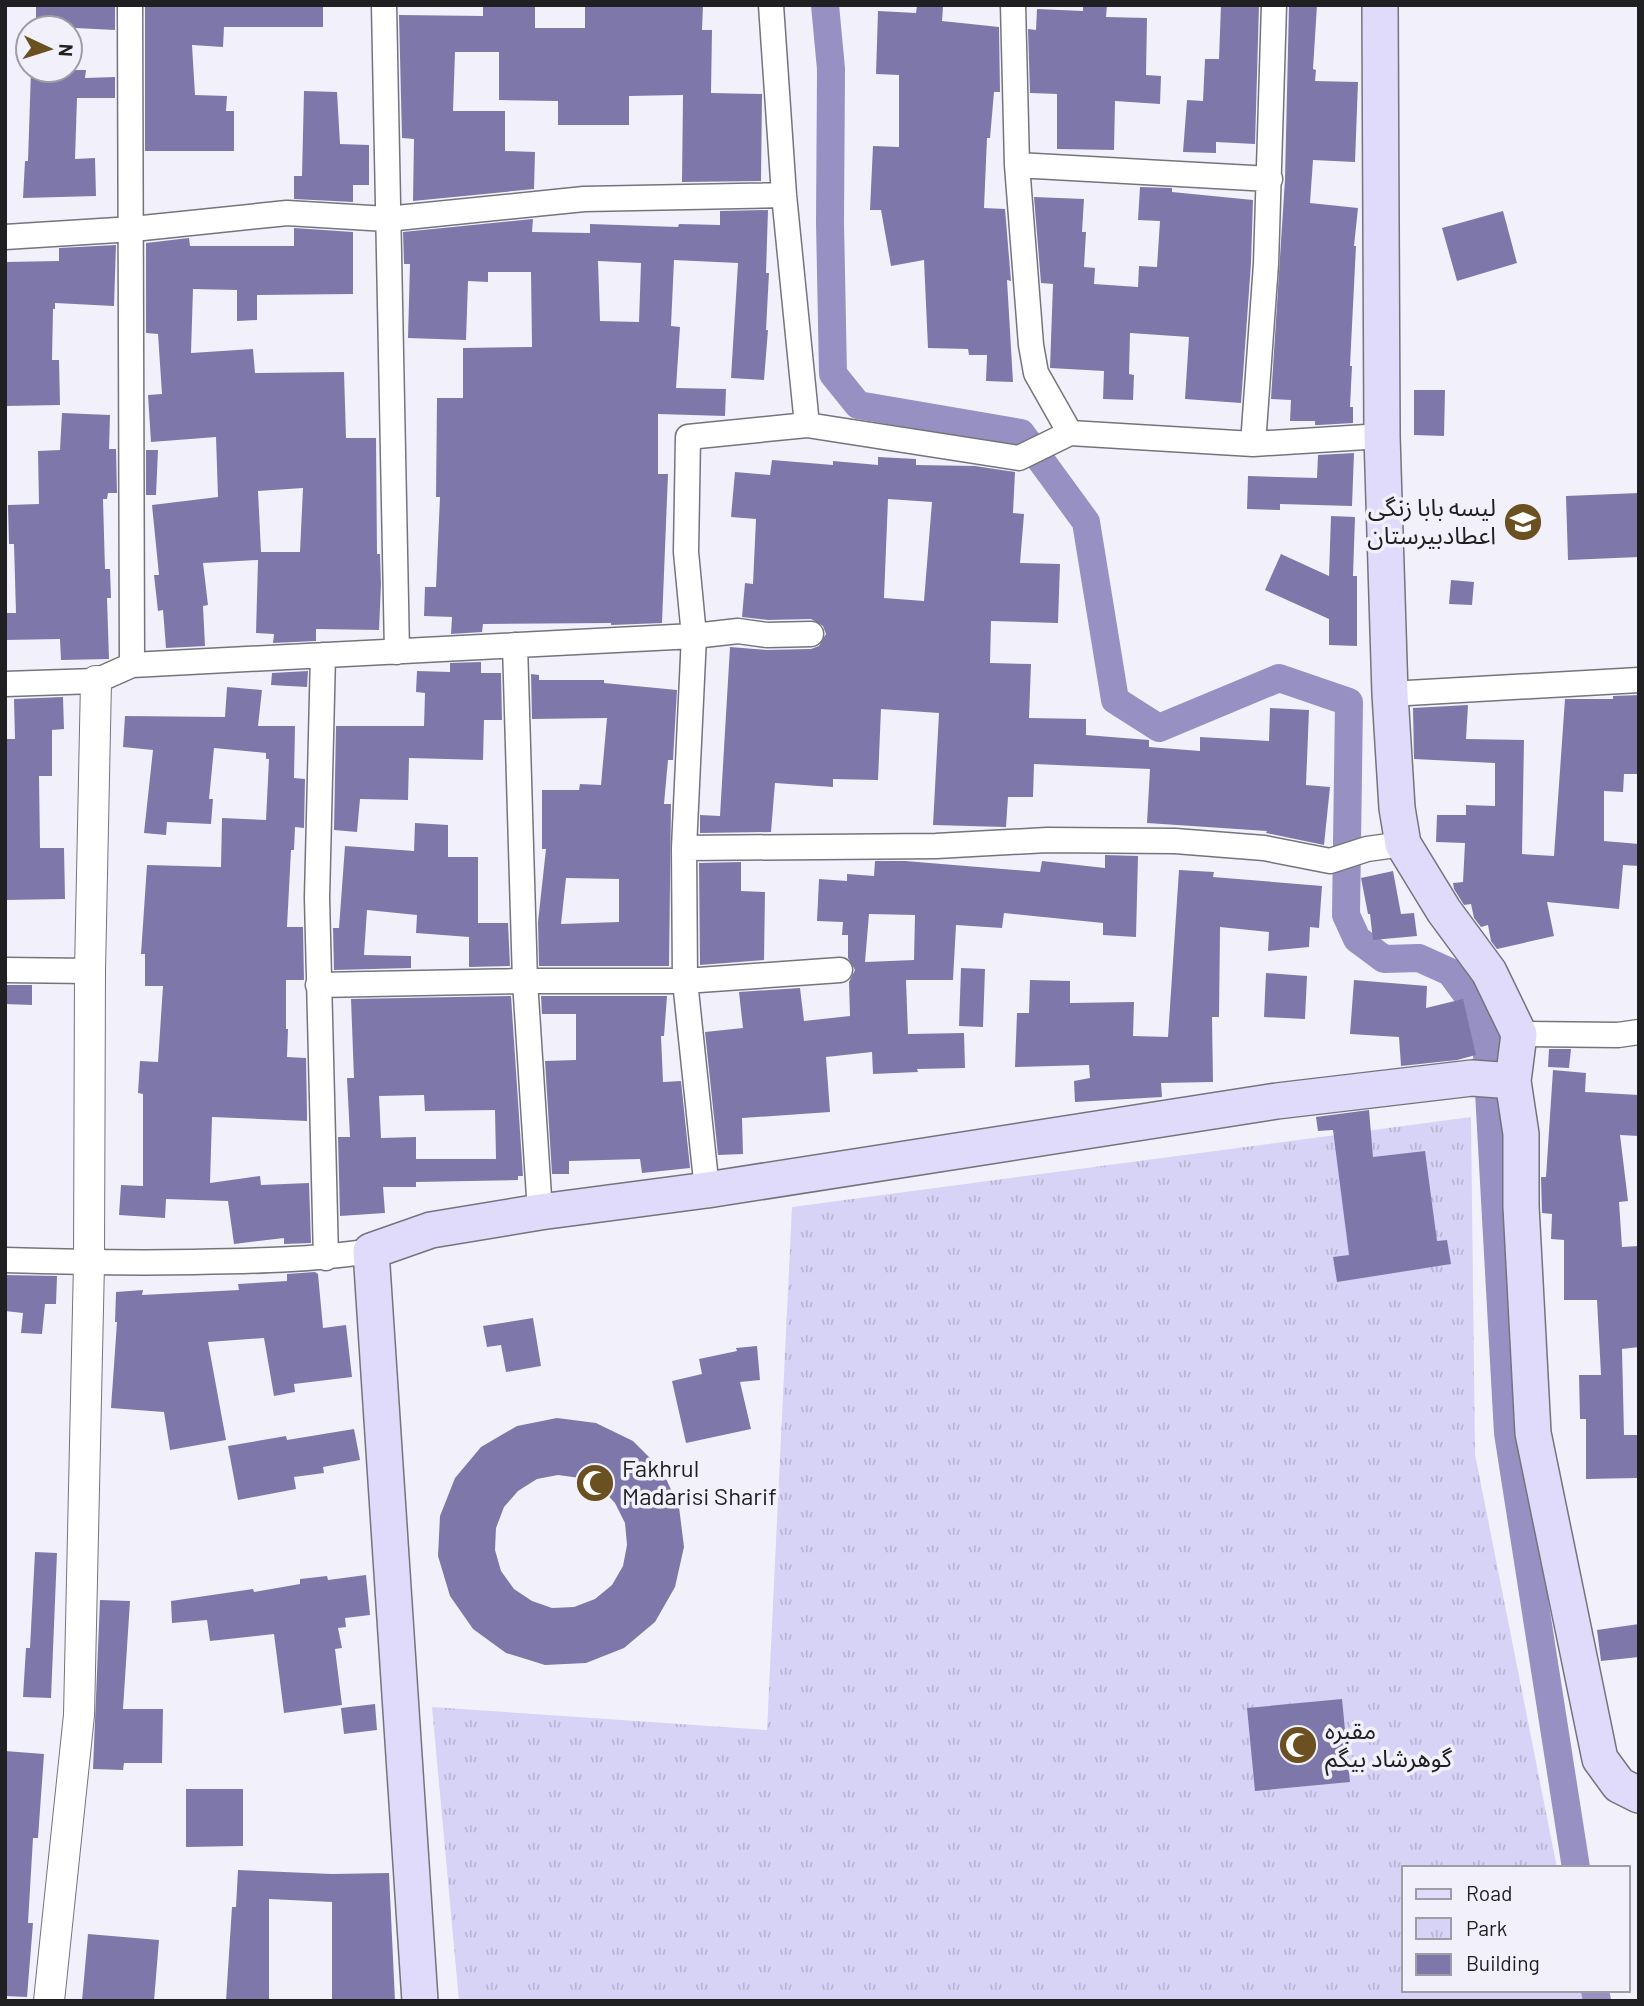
<svg xmlns="http://www.w3.org/2000/svg" width="1644" height="2006" font-family="Barlow,'Noto Sans Arabic',sans-serif">
	<defs>
		<pattern id="park-tufts" width="24" height="20" patternUnits="userSpaceOnUse" patternTransform="scale(1.75)"><rect width="24" height="20" fill="#d6d3f6"/><path d="M3 7l-1-3M5 7V3M7 7l1-3M15 17l-1-3M17 17v-4M19 17l1-3" fill="none" stroke="#b7b5d3"/></pattern>
	</defs>
	<rect width="100%" height="100%" fill="#f2f1fb"/>
	<path fill="url(#park-tufts)" d="M 1471,1117 L 1475,1454 L 1557,1868 L 1404,1868 L 1404,1990 L 1583,1990 L 1585,2001 L 459,2001 L 432,1707 L 767,1730 L 792,1207 Z"/>
	<g fill="none" stroke-linecap="round" stroke-linejoin="round">
		<path stroke="#9690c3" stroke-width="28" d="M 825,5 L 831,69 L 830,222 L 833,374 L 858,405 L 1021,433 L 1086,522 L 1115,700 L 1159,728 L 1279,678 L 1349,702 L 1346,915 L 1357,939 L 1384,959 L 1419,958 L 1450,972 L 1476,1007 L 1486,1038 L 1508,1433 L 1576,1868
			M 1595,1990 L 1597,2001"/>
	</g>
	<path fill="#7e78aa" fill-rule="evenodd" d="M 36,5 L 115,5 L 115,30 L 36,26 Z
		M 145,5 L 323,5 L 323,27 L 224,27 L 223,47 L 192,45 L 195,95 L 227,96 L 226,111 L 234,111 L 234,151 L 145,151 Z
		M 483,5 L 535,5 L 535,28 L 585,28 L 585,5 L 703,5 L 702,30 L 712,30 L 711,93 L 762,94 L 761,181 L 682,182 L 683,95 L 629,96 L 629,125 L 558,125 L 558,101 L 499,100 L 499,52 L 455,52 L 453,111 L 505,111 L 505,151 L 535,152 L 534,189 L 413,201 L 414,139 L 402,138 L 399,15 L 483,16 Z
		M 1083,5 L 1107,5 L 1106,17 L 1147,18 L 1146,75 L 1161,76 L 1160,104 L 1115,101 L 1114,150 L 1057,149 L 1057,94 L 1030,93 L 1028,29 L 1036,30 L 1037,9 L 1083,11 Z
		M 1221,5 L 1259,5 L 1255,144 L 1216,142 L 1216,153 L 1183,152 L 1187,100 L 1203,101 L 1205,59 L 1219,59 Z
		M 1289,5 L 1317,5 L 1313,69 L 1316,70 L 1315,81 L 1358,82 L 1355,162 L 1313,160 L 1310,203 L 1358,208 L 1354,246 L 1356,246 L 1350,366 L 1352,366 L 1350,407 L 1353,407 L 1353,423 L 1319,425 L 1315,425 L 1315,421 L 1290,421 L 1291,400 L 1271,399 L 1285,179 Z
		M 917,6 L 943,7 L 942,21 L 999,27 L 1000,92 L 994,92 L 990,138 L 987,138 L 984,208 L 1005,209 L 1011,281 L 1007,280 L 1013,382 L 986,381 L 987,355 L 969,355 L 968,349 L 928,348 L 924,260 L 891,266 L 881,210 L 870,210 L 873,146 L 899,147 L 899,75 L 876,74 L 878,11 L 916,13 Z
		M 31,70 L 86,70 L 85,78 L 115,77 L 115,98 L 77,98 L 75,159 L 95,158 L 96,196 L 23,198 L 25,161 L 28,161 Z
		M 304,91 L 337,92 L 340,144 L 369,145 L 369,185 L 353,185 L 353,202 L 294,199 L 294,176 L 302,176 Z
		M 1140,187 L 1172,188 L 1172,192 L 1253,200 L 1251,263 L 1241,403 L 1185,399 L 1189,337 L 1130,333 L 1129,374 L 1134,375 L 1133,400 L 1103,399 L 1104,371 L 1050,368 L 1053,284 L 1041,283 L 1034,197 L 1084,199 L 1082,232 L 1086,232 L 1084,267 L 1095,268 L 1094,284 L 1138,287 L 1139,266 L 1157,267 L 1160,221 L 1138,220 Z
		M 768,210 L 766,273 L 769,273 L 766,330 L 768,330 L 764,380 L 731,378 L 738,263 L 674,260 L 671,326 L 680,327 L 676,388 L 726,389 L 725,416 L 658,414 L 658,474 L 668,474 L 662,623 L 611,625 L 611,623 L 483,624 L 482,632 L 451,634 L 452,617 L 424,616 L 425,587 L 436,587 L 440,497 L 436,497 L 437,398 L 463,398 L 463,348 L 532,347 L 531,272 L 488,272 L 488,282 L 468,281 L 466,340 L 408,338 L 410,264 L 404,264 L 403,232 L 533,219 L 532,232 L 590,233 L 590,224 L 678,227 L 679,224 L 720,225 L 720,211 ZM 598,261 L 641,263 L 639,322 L 600,321 Z
		M 1503,211 L 1517,263 L 1457,281 L 1442,228 Z
		M 294,228 L 353,232 L 353,294 L 257,295 L 257,320 L 237,321 L 237,290 L 193,289 L 191,353 L 253,349 L 255,373 L 344,372 L 346,438 L 376,438 L 377,554 L 380,554 L 381,584 L 379,630 L 316,629 L 316,641 L 273,643 L 274,634 L 256,633 L 258,560 L 203,563 L 208,605 L 203,606 L 205,646 L 166,648 L 163,610 L 158,611 L 154,575 L 159,575 L 152,505 L 218,497 L 216,437 L 151,442 L 148,395 L 162,394 L 158,334 L 146,333 L 146,243 L 189,238 L 190,246 L 294,246 ZM 303,488 L 300,552 L 261,552 L 258,491 Z
		M 116,245 L 114,306 L 55,303 L 55,309 L 53,309 L 52,360 L 59,360 L 60,405 L 5,406 L 5,262 L 59,261 L 59,248 Z
		M 1414,390 L 1445,390 L 1444,436 L 1414,435 Z
		M 62,413 L 110,415 L 109,449 L 116,449 L 117,493 L 108,493 L 107,499 L 103,499 L 105,569 L 110,569 L 111,598 L 107,598 L 109,659 L 61,660 L 60,639 L 5,640 L 5,613 L 16,613 L 14,544 L 9,544 L 8,505 L 39,504 L 38,451 L 60,450 Z
		M 146,450 L 158,450 L 156,495 L 146,495 Z
		M 1354,453 L 1352,506 L 1280,504 L 1280,510 L 1247,509 L 1248,476 L 1317,478 L 1318,455 Z
		M 878,457 L 916,459 L 916,465 L 975,466 L 1015,472 L 1013,513 L 1024,514 L 1020,563 L 1060,564 L 1058,623 L 991,621 L 990,663 L 1031,664 L 1029,718 L 1086,719 L 1086,735 L 1149,740 L 1149,747 L 1200,751 L 1200,737 L 1269,741 L 1270,708 L 1309,710 L 1306,785 L 1330,787 L 1324,845 L 1266,833 L 1267,831 L 1147,823 L 1150,769 L 1034,764 L 1033,797 L 1008,797 L 1006,827 L 933,825 L 939,713 L 881,709 L 878,780 L 833,779 L 833,787 L 775,783 L 771,832 L 700,833 L 700,815 L 720,816 L 730,647 L 767,650 L 811,649 L 819,646 L 826,634 L 823,626 L 811,619 L 768,620 L 742,617 L 745,583 L 753,584 L 756,519 L 731,517 L 735,472 L 770,475 L 772,460 L 833,465 L 833,461 L 878,465 ZM 888,499 L 932,502 L 924,601 L 884,598 Z
		M 1639,493 L 1639,557 L 1568,560 L 1566,496 Z
		M 1331,516 L 1355,517 L 1353,576 L 1357,576 L 1357,646 L 1329,645 L 1329,619 L 1265,590 L 1281,554 L 1329,576 Z
		M 1451,580 L 1474,582 L 1472,605 L 1449,604 Z
		M 481,662 L 481,673 L 501,673 L 502,720 L 484,720 L 483,760 L 409,758 L 408,800 L 360,799 L 357,832 L 334,830 L 336,726 L 424,726 L 425,693 L 416,692 L 417,671 L 450,672 L 450,663 Z
		M 308,671 L 307,687 L 271,685 L 272,673 Z
		M 531,674 L 539,675 L 539,680 L 604,680 L 604,683 L 677,690 L 673,760 L 668,760 L 664,804 L 671,804 L 669,966 L 539,966 L 538,922 L 546,849 L 542,849 L 542,790 L 579,790 L 580,784 L 601,785 L 607,718 L 532,719 ZM 566,878 L 619,879 L 619,922 L 561,924 Z
		M 227,687 L 262,690 L 258,726 L 295,726 L 294,778 L 305,779 L 304,828 L 295,827 L 294,850 L 291,850 L 287,927 L 303,927 L 304,980 L 286,980 L 286,1029 L 288,1029 L 287,1057 L 306,1058 L 307,1113 L 307,1121 L 212,1117 L 210,1183 L 260,1176 L 261,1185 L 309,1183 L 311,1243 L 284,1244 L 284,1238 L 234,1244 L 228,1201 L 166,1199 L 165,1218 L 119,1215 L 121,1185 L 143,1186 L 143,1094 L 138,1093 L 140,1061 L 158,1062 L 163,986 L 145,986 L 145,954 L 141,954 L 147,865 L 221,867 L 222,818 L 266,820 L 269,759 L 266,759 L 266,753 L 214,748 L 209,799 L 213,799 L 211,824 L 167,822 L 166,835 L 144,833 L 153,750 L 123,747 L 125,716 L 225,717 Z
		M 1639,695 L 1639,774 L 1624,774 L 1623,792 L 1604,791 L 1604,841 L 1639,844 L 1639,866 L 1623,865 L 1619,909 L 1547,902 L 1554,936 L 1497,949 L 1491,941 L 1488,925 L 1481,927 L 1474,918 L 1471,904 L 1464,905 L 1454,889 L 1453,883 L 1463,882 L 1465,843 L 1436,842 L 1437,815 L 1466,815 L 1466,805 L 1495,806 L 1495,763 L 1414,759 L 1413,708 L 1468,705 L 1466,739 L 1524,740 L 1522,854 L 1554,856 L 1565,699 L 1613,699 L 1613,696 Z
		M 63,697 L 64,729 L 52,730 L 52,776 L 39,776 L 40,848 L 64,848 L 65,899 L 5,900 L 5,739 L 15,739 L 14,699 Z
		M 415,823 L 448,825 L 448,857 L 478,857 L 478,923 L 508,923 L 510,966 L 469,967 L 469,937 L 416,933 L 417,915 L 367,910 L 364,955 L 411,956 L 411,968 L 334,970 L 333,928 L 339,928 L 345,846 L 414,851 Z
		M 1105,855 L 1138,856 L 1136,937 L 1103,935 L 1103,923 L 1004,913 L 1002,928 L 956,925 L 953,980 L 906,980 L 908,1034 L 964,1033 L 965,1068 L 917,1069 L 918,1072 L 873,1074 L 872,1052 L 826,1057 L 830,1112 L 742,1118 L 743,1154 L 718,1155 L 705,1032 L 743,1028 L 739,992 L 800,988 L 804,1021 L 850,1016 L 849,982 L 855,970 L 848,958 L 848,935 L 842,935 L 843,922 L 817,921 L 819,879 L 847,881 L 847,874 L 874,876 L 875,861 L 905,861 L 1040,872 L 1042,861 L 1105,868 ZM 869,914 L 915,915 L 914,960 L 865,962 Z
		M 741,862 L 741,891 L 765,892 L 764,960 L 700,965 L 699,863 Z
		M 1179,870 L 1214,872 L 1213,877 L 1322,886 L 1319,928 L 1310,927 L 1309,947 L 1268,951 L 1269,932 L 1220,927 L 1219,1017 L 1212,1017 L 1213,1082 L 1161,1083 L 1162,1097 L 1075,1102 L 1074,1081 L 1090,1078 L 1089,1065 L 1015,1067 L 1017,1013 L 1029,1013 L 1030,980 L 1070,981 L 1070,1003 L 1134,1002 L 1133,1036 L 1168,1037 Z
		M 1393,871 L 1401,914 L 1414,913 L 1417,936 L 1373,940 L 1370,914 L 1368,914 L 1361,878 Z
		M 961,968 L 985,969 L 983,1027 L 959,1026 Z
		M 1266,973 L 1307,976 L 1305,1019 L 1264,1017 Z
		M 1354,980 L 1427,986 L 1426,1008 L 1463,999 L 1476,1055 L 1457,1060 L 1401,1066 L 1399,1037 L 1350,1034 Z
		M 5,985 L 32,985 L 32,1005 L 5,1004 Z
		M 511,996 L 523,1176 L 518,1176 L 518,1180 L 416,1182 L 416,1187 L 383,1187 L 385,1213 L 340,1216 L 338,1137 L 350,1137 L 347,1078 L 354,1078 L 351,999 ZM 424,1095 L 425,1111 L 495,1110 L 496,1159 L 416,1159 L 416,1137 L 381,1138 L 379,1096 Z
		M 541,996 L 667,996 L 664,1036 L 661,1036 L 663,1082 L 681,1081 L 690,1168 L 642,1173 L 640,1159 L 569,1161 L 569,1174 L 552,1174 L 545,1061 L 576,1060 L 576,1014 L 542,1014 Z
		M 1549,1049 L 1571,1049 L 1569,1068 L 1548,1067 Z
		M 1553,1070 L 1586,1073 L 1585,1092 L 1639,1095 L 1639,1136 L 1620,1135 L 1628,1201 L 1619,1202 L 1622,1247 L 1639,1246 L 1639,1347 L 1622,1349 L 1624,1435 L 1637,1435 L 1638,1478 L 1586,1479 L 1586,1419 L 1580,1419 L 1579,1375 L 1601,1375 L 1597,1300 L 1564,1300 L 1564,1240 L 1551,1239 L 1552,1214 L 1542,1213 L 1541,1177 L 1546,1177 Z
		M 1369,1110 L 1373,1157 L 1425,1151 L 1437,1241 L 1447,1240 L 1451,1264 L 1337,1282 L 1333,1257 L 1349,1255 L 1333,1130 L 1318,1131 L 1316,1117 Z
		M 315,1272 L 318,1274 L 323,1328 L 346,1325 L 352,1377 L 294,1384 L 295,1392 L 274,1396 L 264,1338 L 208,1342 L 226,1440 L 170,1450 L 164,1412 L 111,1408 L 117,1322 L 115,1322 L 116,1292 L 143,1290 L 142,1295 L 239,1290 L 238,1284 L 287,1281 L 287,1274 Z
		M 5,1275 L 57,1276 L 56,1304 L 45,1304 L 42,1334 L 21,1333 L 23,1313 L 5,1311 Z
		M 533,1318 L 541,1366 L 506,1372 L 501,1345 L 487,1347 L 483,1326 Z
		M 757,1346 L 760,1380 L 740,1382 L 751,1429 L 686,1443 L 672,1381 L 702,1374 L 699,1359 L 737,1351 L 736,1348 Z
		M 557,1418 L 596,1423 L 633,1441 L 662,1470 L 679,1507 L 684,1547 L 675,1587 L 655,1622 L 624,1648 L 586,1663 L 545,1665 L 506,1653 L 473,1629 L 450,1596 L 438,1556 L 440,1516 L 455,1478 L 481,1447 L 517,1426 ZM 558,1475 L 580,1478 L 600,1487 L 615,1503 L 625,1523 L 627,1545 L 623,1566 L 612,1585 L 595,1599 L 574,1607 L 552,1608 L 532,1601 L 514,1589 L 501,1571 L 495,1550 L 496,1528 L 504,1507 L 518,1491 L 537,1479 Z
		M 354,1429 L 360,1460 L 323,1467 L 324,1473 L 294,1477 L 296,1489 L 238,1500 L 228,1446 L 286,1436 L 287,1440 Z
		M 35,1552 L 57,1553 L 51,1698 L 23,1697 L 26,1648 L 30,1648 Z
		M 366,1575 L 370,1615 L 345,1618 L 346,1627 L 338,1628 L 342,1648 L 335,1649 L 342,1705 L 284,1713 L 274,1634 L 210,1641 L 207,1620 L 172,1623 L 171,1601 L 253,1589 L 254,1592 L 300,1584 L 300,1579 L 327,1576 L 328,1580 Z
		M 100,1600 L 130,1601 L 123,1709 L 163,1709 L 162,1763 L 124,1763 L 123,1770 L 93,1769 Z
		M 1639,1624 L 1639,1657 L 1601,1661 L 1597,1630 Z
		M 1342,1699 L 1350,1782 L 1255,1791 L 1247,1708 Z
		M 375,1704 L 377,1730 L 344,1734 L 341,1708 Z
		M 5,1751 L 44,1754 L 38,1838 L 33,1838 L 28,1923 L 33,1923 L 27,1997 L 5,1996 Z
		M 186,1789 L 243,1789 L 243,1846 L 186,1847 Z
		M 238,1870 L 332,1874 L 389,1873 L 395,2001 L 332,2001 L 332,1902 L 269,1899 L 269,2001 L 226,2001 L 232,1907 L 236,1907 Z
		M 88,1934 L 159,1940 L 154,2001 L 82,2001 Z"/>
	<g fill="none" stroke-linecap="round" stroke-linejoin="round">
		<g stroke="#74747c" stroke-width="27">
			<path id="minor" d="M 130,5 L 132,665
				M 384,5 L 397,652
				M 771,5 L 784,195 L 807,425
				M 1013,5 L 1017,165
				M 5,237 L 133,229 L 287,213 L 387,219 L 584,199 L 784,195
				M 1070,433 L 1036,373 L 1031,345 L 1017,165 L 1270,179
				M 1253,444 L 1266,264 L 1274,5
				M 515,645 L 525,981 L 540,1212
				M 323,655 L 317,898 L 326,1258
				M 5,684 L 96,681 L 132,665 L 694,636 L 738,631 L 767,635 L 811,634
				M 1390,694 L 1639,680
				M 684,848 L 936,846 L 1047,840 L 1175,841 L 1264,848 L 1330,861 L 1367,849 L 1403,844
				M 5,970 L 90,971
				M 318,985 L 525,981 L 685,981 L 840,970
				M 1519,1034 L 1618,1035 L 1639,1032
				M 707,1190 L 685,981 L 684,848 L 694,636 L 686,552 L 688,437 L 807,425 L 1019,458 L 1070,433 L 1253,444 L 1382,436
				M 5,1260 C 68,1262 131,1263 194,1262 C 253,1261 312,1260 371,1251"/>
		</g>
		<g stroke="#74747c" stroke-width="32">
			<path id="tertiary" d="M 49,2001 L 79,1715 L 89,1263 L 90,971 L 96,681"/>
		</g>
		<g stroke="#74747c" stroke-width="38">
			<path id="secondary" d="M 1380,5 L 1382,436 L 1390,694 L 1397,808 L 1403,844 L 1444,911 L 1489,972 L 1519,1034 L 1513,1081 L 1521,1134 L 1521,1206 L 1533,1433 L 1600,1759 L 1619,1785 L 1639,1795
				M 420,2001 L 371,1251 L 431,1230 L 540,1212 L 707,1190 L 1277,1101 L 1472,1078 L 1513,1081"/>
		</g>
		<use href="#minor" stroke="#fff" stroke-width="24"/>
		<use href="#tertiary" stroke="#fff" stroke-width="30"/>
		<use href="#secondary" stroke="#e0dafb" stroke-width="35"/>
	</g>
	<defs>
		<g id="school-disc" transform="scale(2.0125)"><circle r="9.5" fill="#6b5122" stroke="#f2f1fb"/><path d="M0-5L7-2L0 1L-7-2ZM-4 1L0 2.5L4 1V4Q0 6-4 4Z" fill="#fff"/></g>
		<g id="mosque-disc" transform="scale(2.0125)"><circle r="9.5" fill="#6b5122" stroke="#f2f1fb"/><path d="M3.5-4.9A6 6 0 1 0 3.5 4.9A5 5 0 1 1 3.5-4.9Z" fill="#fff"/></g>
	</defs>
	<g fill-rule="evenodd">
		<use href="#school-disc" x="1523" y="522"/>
		<use href="#mosque-disc" x="595" y="1483"/>
		<use href="#mosque-disc" x="1298" y="1745"/>
	</g>
	<g text-anchor="middle" stroke-width="7" stroke-linejoin="round" paint-order="stroke">
		<g font-size="24" fill="#202023" stroke="#f2f1fb" text-anchor="start">
			<text x="1496" y="516" text-anchor="end">لیسه بابا زنگی<tspan x="1496" dy="28">اعطادبیرستان</tspan></text>
			<text x="622" y="1477">Fakhrul<tspan x="622" dy="28">Madarisi Sharif</tspan></text>
			<text x="1325" y="1739">مقبره<tspan x="1325" dy="28">گوهرشاد بیگم</tspan></text>
		</g>
	</g>
	<rect width="1644" height="2006" fill="none" stroke="#202023" stroke-width="14"/>
	<rect x="1402" y="1866" width="228" height="126" fill="#f2f1fb" stroke="#9e9da5" stroke-width="2"/>
	<rect x="1416" y="1889" width="35" height="10" fill="#e0dafb" stroke="#9e9da5" stroke-width="2"/>
	<text x="1466" y="1901" font-size="21" fill="#202023">Road</text>
	<rect x="1416" y="1918" width="35" height="21" fill="url(#park-tufts)" stroke="#9e9da5" stroke-width="2"/>
	<text x="1466" y="1936" font-size="21" fill="#202023">Park</text>
	<rect x="1416" y="1954" width="35" height="21" fill="#7e78aa" stroke="#9e9da5" stroke-width="2"/>
	<text x="1466" y="1971" font-size="21" fill="#202023">Building</text>
	<g transform="translate(49 49) rotate(94)"><circle r="33" fill="#f2f1fb" stroke="#9e9da5" stroke-width="2"/>
	<path d="M0-5L12 26L0 18L-12 26Z" fill="#6b5122"/>
	<text y="-10" font-size="19" font-weight="bold" text-anchor="middle" fill="#202023">N</text>
	</g>
</svg>
